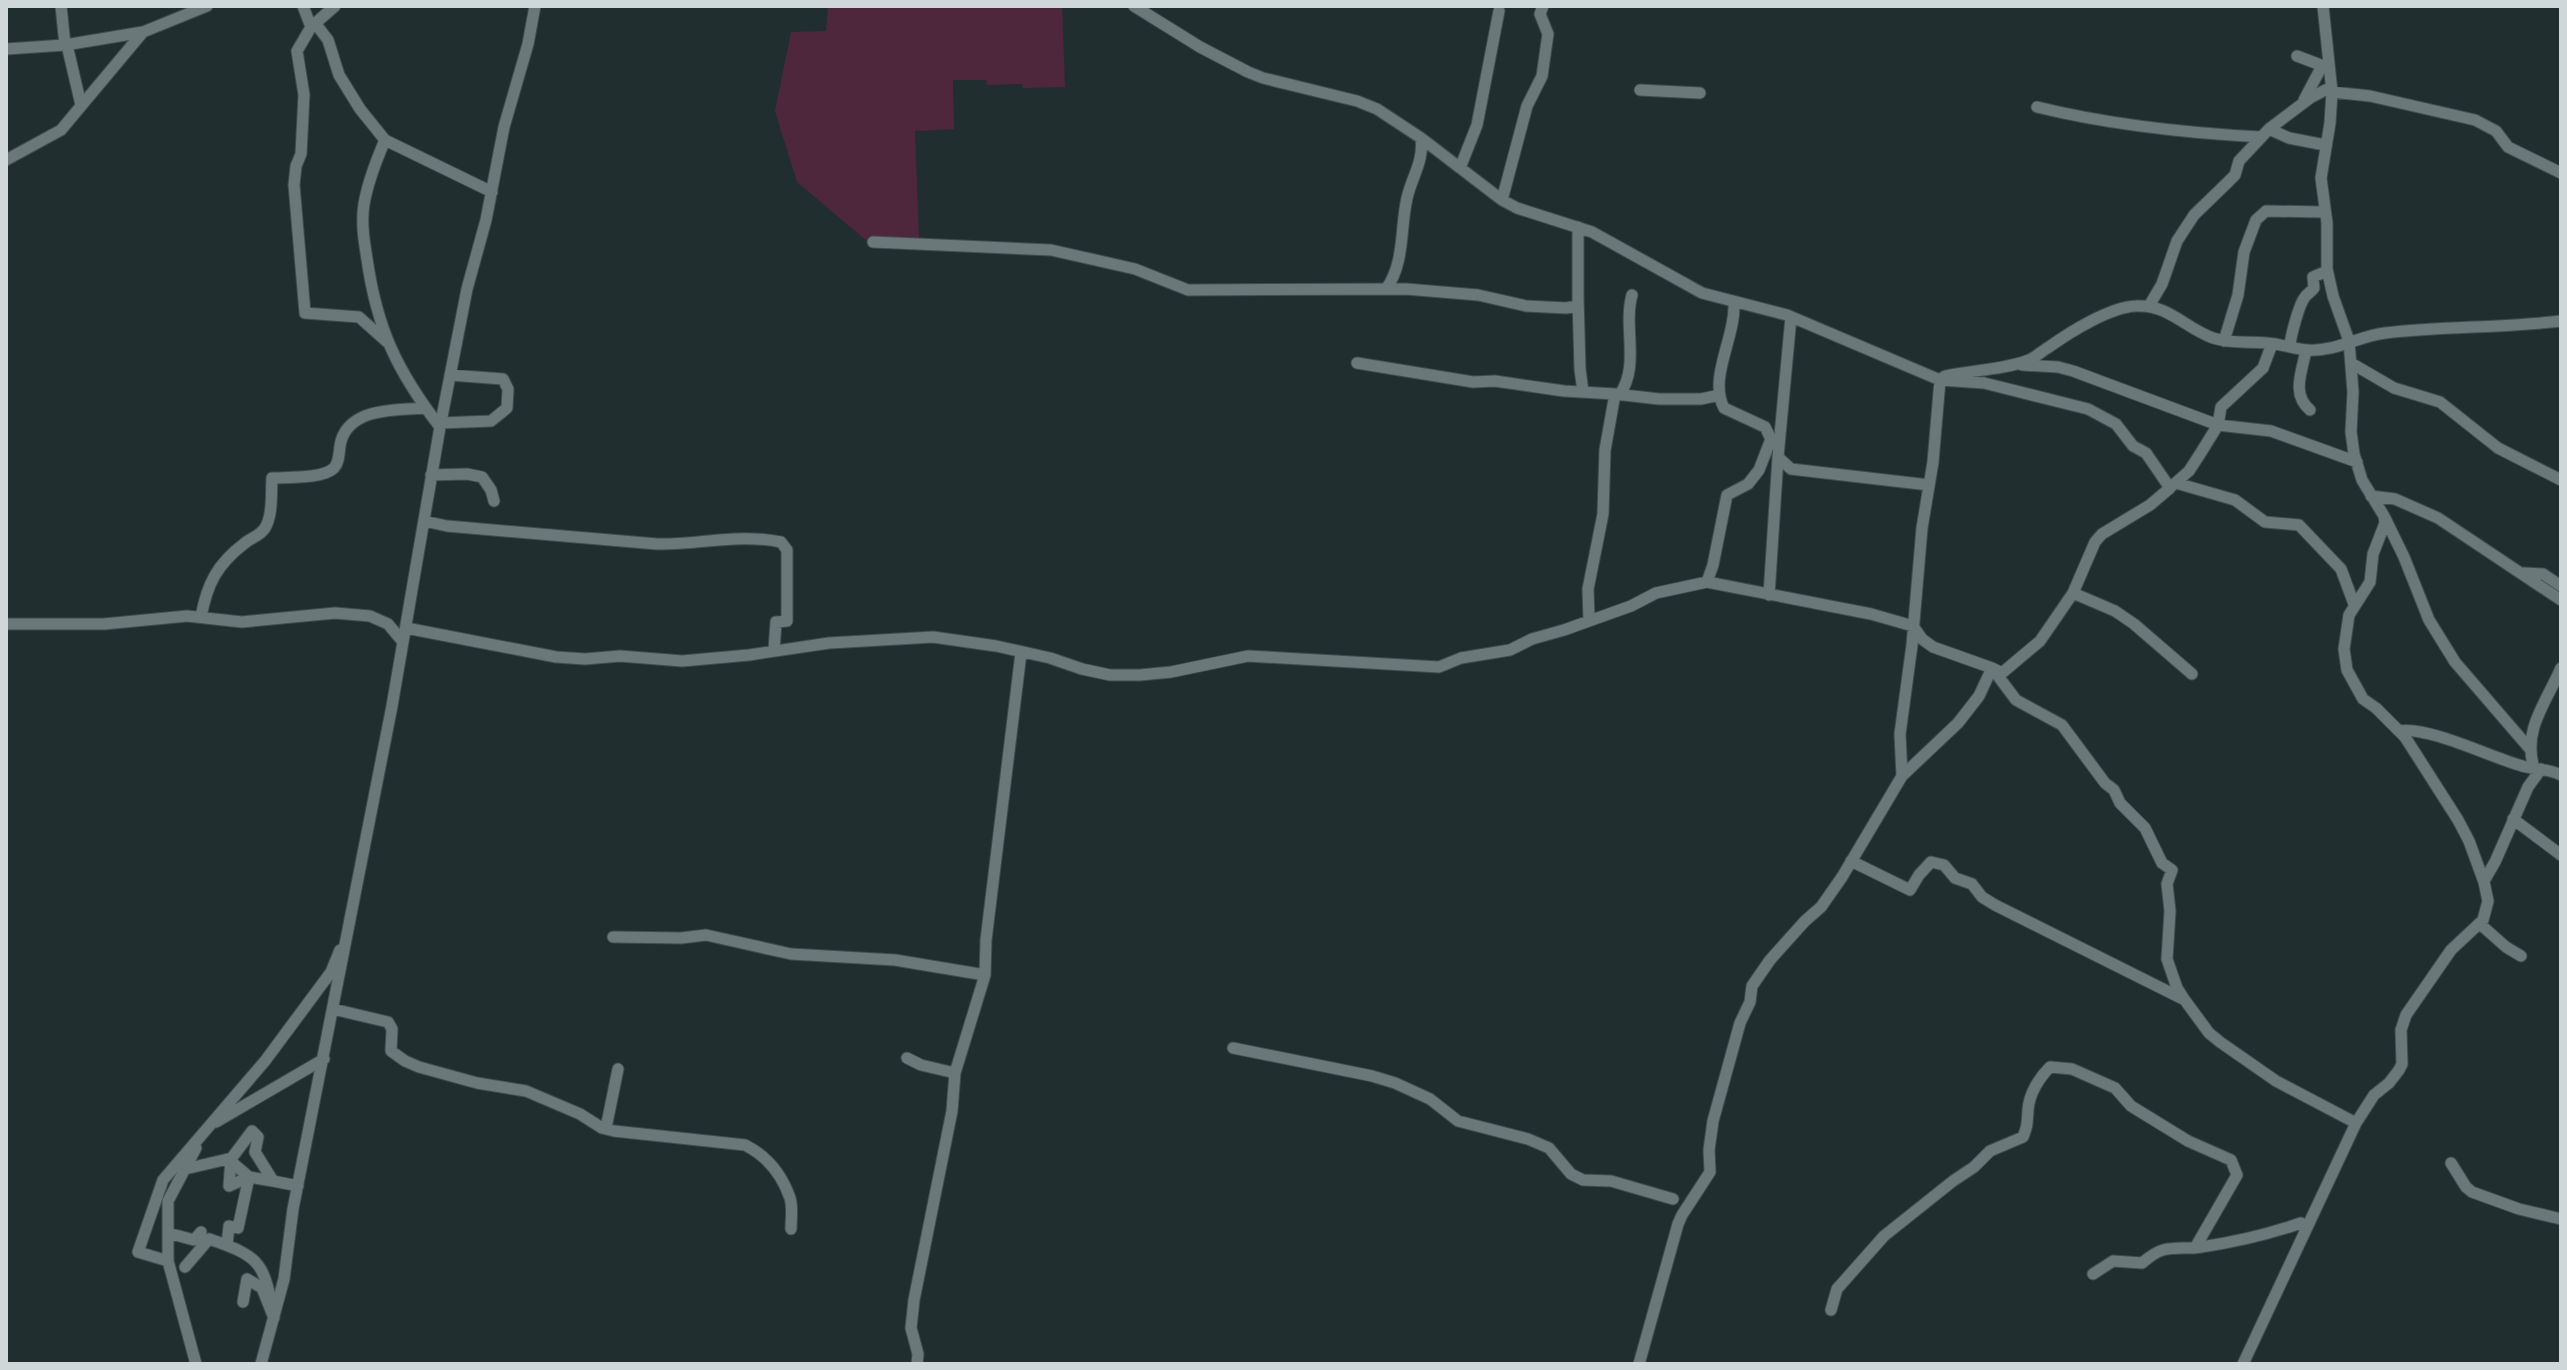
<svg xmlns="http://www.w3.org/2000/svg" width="2567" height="1370" font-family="'Space Grotesk',sans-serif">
	<rect width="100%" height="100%" fill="#212e30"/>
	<path fill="#4f273d" d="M 828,6 L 1062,6 L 1065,87 L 1023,88 L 1022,84 L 987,85 L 986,80 L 953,80 L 954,129 L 915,131 L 919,242 L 867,241 L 797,182 L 775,111 L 791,32 L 826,31 Z"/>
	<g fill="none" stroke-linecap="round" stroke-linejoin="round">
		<g stroke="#414c4e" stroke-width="13">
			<path id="street" d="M 61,6 L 65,45
				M 303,6 L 311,27
				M 335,6 L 311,27 L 297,51 L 304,95 L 301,154 L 296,166 L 294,185 L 305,313 L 359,317 L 387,342
				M 1134,6 L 1200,47 L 1248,72 L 1263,78 L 1357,101 L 1377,109 L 1421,138 L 1502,200 L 1517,208 L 1592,232 L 1702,293 L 1787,315 L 1940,380 L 1984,383 L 2088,409 L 2116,424 L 2133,446 L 2146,453 L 2170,488 L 2150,505 L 2102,534 L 2095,542 L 2073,593 L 2040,641 L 2002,673 L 1992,668 L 1979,696 L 1958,723 L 1902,776 L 1842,877 L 1821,907 L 1805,921 L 1770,960 L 1752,986 L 1750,1002 L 1740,1023 L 1713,1121 L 1709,1150 L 1710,1172 L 1682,1215 L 1678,1224 L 1639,1364
				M 315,23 L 328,40 L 339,75 L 360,109 L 385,140 L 492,192
				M 67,45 L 81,105
				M 6,49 L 65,45 L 143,32
				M 2297,56 L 2326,67
				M 1640,90 L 1700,93
				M 2332,92 L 2370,96 L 2475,120 L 2496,131 L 2508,147 L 2561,173
				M 2304,100 L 2322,66
				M 2037,107 C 2110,125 2186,133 2261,137
				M 2269,129 L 2289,138 L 2325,145
				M 385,140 C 376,161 368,181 364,204 C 361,222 364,241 367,259 C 377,329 397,371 440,427
				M 6,160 L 61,130 L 143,32 L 207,6
				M 1460,168 L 1477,125 L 1499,11
				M 1502,200 L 1527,106 L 1542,76 L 1548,34 L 1540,14 L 1543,6
				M 1578,227 L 1578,298 L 1580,369 L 1583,392
				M 873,242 L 1051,250 L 1135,269 L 1188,290 L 1406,289 L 1478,295 L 1526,306 L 1566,308 L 1578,306
				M 1386,289 C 1405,263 1400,229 1407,198 C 1412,176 1424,162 1421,138
				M 1734,302 C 1736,337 1708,378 1724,408 L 1765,427 L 1771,439 L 1759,470 L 1748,484 L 1727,495 L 1713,565 L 1707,582 L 1871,614 L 1913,626 L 1922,639 L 1933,647 L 1992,668 L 2016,700 L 2062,725 L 2105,783 L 2114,790 L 2120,803 L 2145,828 L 2162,863 L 2172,870 L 2167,884 L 2170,911 L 2167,959 L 2177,988 L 2184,999 L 2209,1033 L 2220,1042 L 2276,1081 L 2356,1123
				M 2149,306 L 2162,284 L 2177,241 L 2194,215 L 2228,182 L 2235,175 L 2239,161 L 2269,129 L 2310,98 L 2331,87
				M 1791,317 L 1778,457 L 1791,469 L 1929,485
				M 2224,341 L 2238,295 L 2244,252 L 2256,220 L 2266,211 L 2322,212
				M 2290,347 C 2290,338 2299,304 2305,297 C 2307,294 2311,292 2314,288 L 2313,277 L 2327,271
				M 2306,350 C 2302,372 2291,394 2310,410
				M 1357,363 L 1473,382 L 1495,381 L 1564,391 L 1615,394 L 1659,399 L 1701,399 L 1720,395
				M 2351,363 L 2394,388 L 2440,402 L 2498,448 L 2561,480
				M 2022,365 L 2058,367 L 2073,371 L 2218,425 L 2271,431 L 2357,462
				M 1620,394 C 1640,365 1623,327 1632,295
				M 440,423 L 491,421 L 507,408 L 508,389 L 503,379 L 450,375
				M 431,475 L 467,474 L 482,477 L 491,490 L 494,501
				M 2176,483 L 2235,500 L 2265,522 L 2299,525 L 2341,569 L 2354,604
				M 2172,486 L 2189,471 L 2200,454 L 2218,425 L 2221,407 L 2263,368 L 2272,344
				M 2371,496 L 2395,499 L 2438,518 L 2561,600
				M 2385,518 L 2404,557 L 2429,620 L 2455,662 L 2530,749
				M 424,521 L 447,526 L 657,544 C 698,545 739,533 781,542 L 787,550 L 787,621 L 776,622 L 774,650
				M 2524,573 L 2543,574 L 2561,586
				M 2073,593 L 2115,611 L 2134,624 L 2192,674
				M 1769,595 L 1778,457
				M 201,617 C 207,584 217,564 245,543 C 252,537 260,536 265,528 C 273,515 271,493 272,478 C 287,477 323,479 334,468 C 341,460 338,448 342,438 C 354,407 399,410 426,408
				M 1589,620 L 1588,589 L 1603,514 L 1605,450 L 1615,394
				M 6,624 L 104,624 L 187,616 L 242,622 L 335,613 L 370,616 L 388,624 L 403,642
				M 406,628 L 556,657 L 585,659 L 620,656 L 682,661 L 749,655 L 829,643 L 933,637 L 996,646 L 1050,658 L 1082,669 L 1110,675 L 1140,675 L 1171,672 L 1248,656 L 1439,667 L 1461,658 L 1510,650 L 1532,639 L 1564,630 L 1631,606 L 1656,593 L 1707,582
				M 2399,731 C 2428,726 2488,756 2519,765 C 2533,770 2548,768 2561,775
				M 2534,768 C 2522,730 2547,701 2561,668
				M 1902,776 L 1900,734 L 1912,645 L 1922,528 L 1933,462 L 1940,380 L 1945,376 C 1972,370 2003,370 2029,360 C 2036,357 2042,351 2049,347 C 2070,332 2110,307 2136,306 C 2168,304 2185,328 2213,338 C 2230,344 2248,341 2267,343 C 2281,344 2294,349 2308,350 C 2335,352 2359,336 2385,333 C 2443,326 2503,328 2561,321
				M 2513,819 L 2561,855
				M 1851,861 L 1910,890 L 1919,875 L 1931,862 L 1944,865 L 1955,878 L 1972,884 L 1982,897 L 1995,905 L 2183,999
				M 2484,881 L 2495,862 L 2528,787 L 2541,769
				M 2480,924 L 2506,947 L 2521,956
				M 613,937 L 681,938 L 706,935 L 791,954 L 895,960 L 985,975
				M 333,1009 L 388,1022 L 392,1029 L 391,1051 L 405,1061 L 419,1067 L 477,1083 L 526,1091 L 580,1114 L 602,1128 L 614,1131 L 745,1145 C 767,1156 782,1175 790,1198 C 793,1207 791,1219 791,1229
				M 1233,1048 L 1372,1076 L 1395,1083 L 1430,1099 L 1458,1121 L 1528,1139 L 1549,1148 L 1571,1174 L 1583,1180 L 1611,1181 L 1673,1199
				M 907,1058 L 921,1065 L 955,1073 L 985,975 L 986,940 L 1021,653
				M 216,1122 L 324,1059
				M 606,1128 L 618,1069
				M 2451,1163 L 2466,1187 L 2472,1192 L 2519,1209 L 2561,1219
				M 185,1169 L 228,1159 L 249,1177 L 238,1228 L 229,1226 L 227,1245
				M 273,1181 L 249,1177 L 229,1186 L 231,1159 L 252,1131 L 258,1137 L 255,1152 L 273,1181 L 298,1186
				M 168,1233 L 194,1240 L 201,1232
				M 138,1252 L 163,1180 L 265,1061 L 331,972 L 340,950
				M 138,1252 L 168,1261
				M 185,1267 L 209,1239 C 263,1257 264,1264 274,1318 L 262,1288 L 247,1279 L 243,1302
				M 2093,1274 L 2113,1261 L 2142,1263 C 2148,1258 2155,1252 2163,1250 C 2174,1247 2189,1249 2201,1247 C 2236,1242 2269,1234 2301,1223
				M 1831,1310 L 1837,1289 L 1884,1236 L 1953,1181 L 1974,1167 L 1990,1151 L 2023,1137 C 2028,1124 2027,1123 2028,1110 C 2029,1094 2039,1078 2050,1067 L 2072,1069 L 2115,1088 L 2131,1106 L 2188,1141 L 2231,1160 L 2237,1175 L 2195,1248
				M 196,1364 L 168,1261 L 168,1201 L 196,1148
				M 261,1364 L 284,1279 L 293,1209 L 392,706 L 440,427 L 467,289 L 486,220 L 504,127 L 528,44 L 535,6
				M 917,1364 L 918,1354 L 911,1328 L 914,1300 L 952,1111 L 955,1073
				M 2243,1364 L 2356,1123 L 2374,1095 L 2389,1083 L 2399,1070 L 2402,1064 L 2401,1030 L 2406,1015 L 2451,950 L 2483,920 L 2488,901 L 2484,882 L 2469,841 L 2458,820 L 2405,737 L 2376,708 L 2363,699 L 2347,670 L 2344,649 L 2349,615 L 2370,582 L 2373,554 L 2385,523 L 2384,516 L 2362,480 L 2354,454 L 2351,432 L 2353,392 L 2349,341 L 2333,296 L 2327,269 L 2327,223 L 2321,178 L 2330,123 L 2332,92 L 2323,6"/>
		</g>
		<use href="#street" stroke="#6a787a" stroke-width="11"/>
	</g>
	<rect width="2567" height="1370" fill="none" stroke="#cfd7d8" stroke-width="16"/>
</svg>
